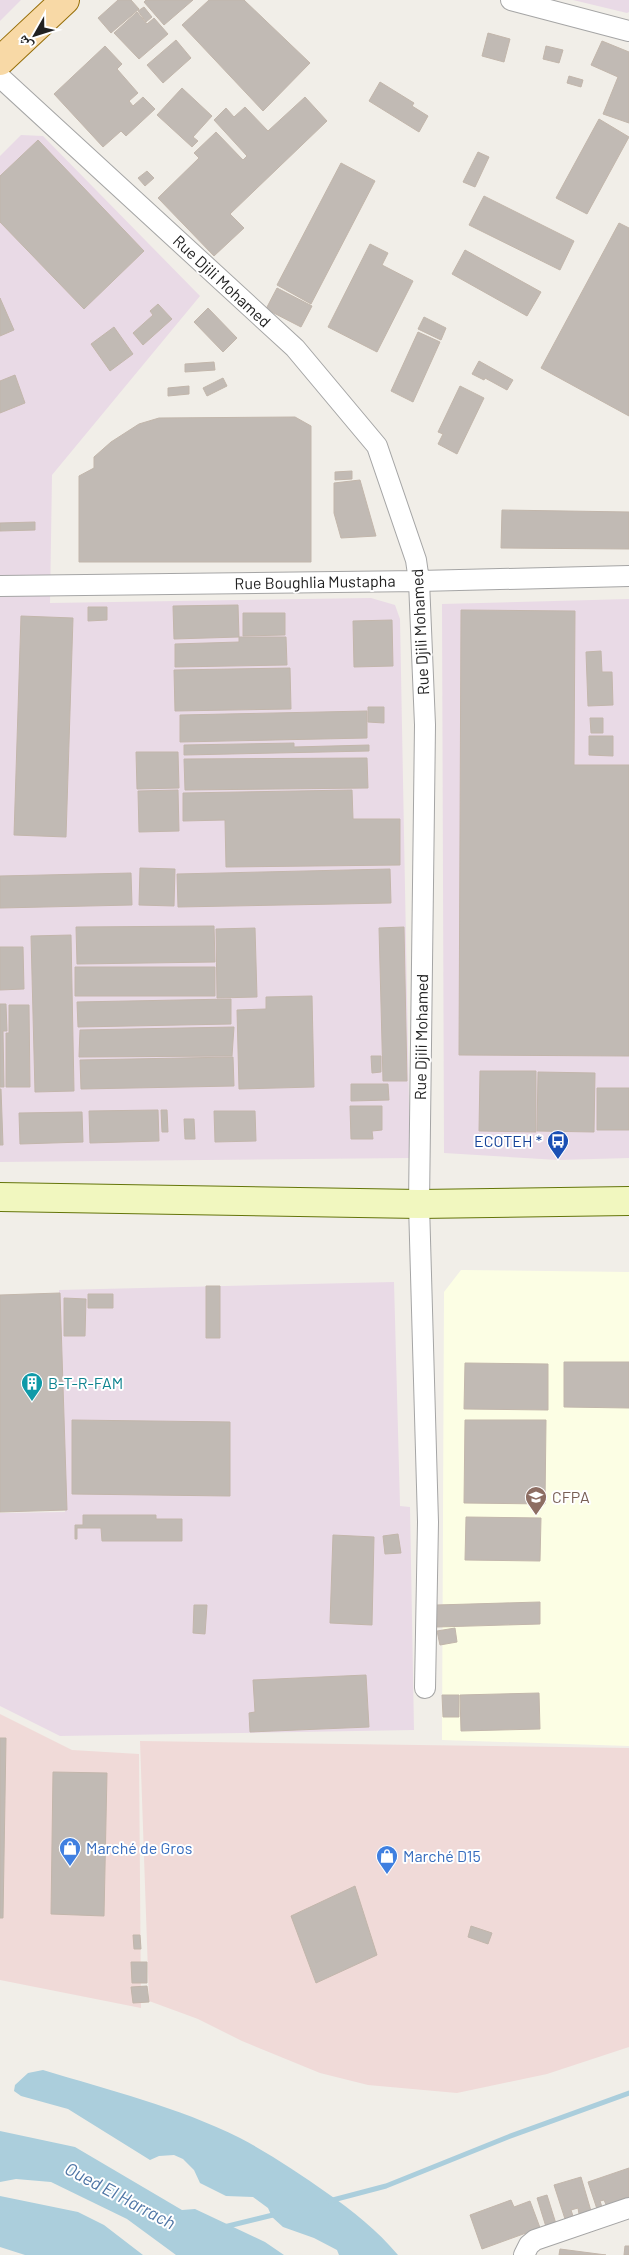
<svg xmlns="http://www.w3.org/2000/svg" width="629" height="2255" font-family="Barlow,'Noto Naskh Arabic',sans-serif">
	<rect width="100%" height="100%" fill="#f1eee8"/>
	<path fill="#f0dad8" d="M 0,1714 L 72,1750 L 139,1754 L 141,2008 L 0,1980 Z
		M 140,1741 L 629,1748 L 629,2047 L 547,2074 L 457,2093 L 368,2085 L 320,2073 L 242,2041 L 198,2019 L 149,2001 Z"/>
	<path fill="#e9dae6" d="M 0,0 L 21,0 L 0,21 Z
		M 573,0 L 629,0 L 629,12 L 627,13 Z
		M 21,135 L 43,136 L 200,296 L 52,475 L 50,603 L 371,598 L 395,605 L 400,619 L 410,1158 L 0,1162 L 0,156 Z
		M 629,599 L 629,1158 L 558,1160 L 444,1153 L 442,604 Z
		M 394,1282 L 400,1506 L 410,1507 L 414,1730 L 60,1736 L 0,1706 L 0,1513 L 65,1512 L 59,1290 Z"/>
	<path fill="#fcfee4" d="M 461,1270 L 629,1272 L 629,1746 L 442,1740 L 444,1292 Z"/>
	<path fill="#abcedc" d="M 43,2070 C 109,2090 178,2107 240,2138 C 270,2154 299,2173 327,2193 C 353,2211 377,2230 398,2255 L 339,2255 L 337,2250 L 314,2238 L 283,2227 L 272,2217 L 268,2208 L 253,2197 L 226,2196 L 200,2183 L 194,2170 L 183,2159 L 174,2155 L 159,2156 L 150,2160 L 68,2109 L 21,2096 L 14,2091 L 15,2085 L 28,2073 Z
		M 0,2131 L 75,2147 L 182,2210 L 195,2209 L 265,2242 L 284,2255 L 176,2255 L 127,2219 L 51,2182 L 16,2179 L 0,2182 Z
		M 0,2196 L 78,2212 L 104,2225 L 143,2255 L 25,2255 L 0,2247 Z"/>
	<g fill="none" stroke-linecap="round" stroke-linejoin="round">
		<path stroke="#abcedc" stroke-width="5" d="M 329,2201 L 386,2186 L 508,2137 L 629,2093
			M 224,2227 L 277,2214"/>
	</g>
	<path fill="#c1bab4" stroke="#c2b6ab" d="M 118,0 L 131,0 L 139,9 L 111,33 L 98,18 Z
		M 146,0 L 193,0 L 164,25 L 144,2 Z
		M 209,0 L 244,0 L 310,63 L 263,111 L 182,25 Z
		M 144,7 L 152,17 L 146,22 L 138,11 Z
		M 137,12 L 147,24 L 154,18 L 168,34 L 139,59 L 114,33 Z
		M 488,33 L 510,39 L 504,62 L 482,56 Z
		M 176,40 L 191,58 L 163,83 L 147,65 Z
		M 602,41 L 629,52 L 629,123 L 603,114 L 618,77 L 591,65 Z
		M 105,46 L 122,64 L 117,69 L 138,93 L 129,101 L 133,106 L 143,97 L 155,109 L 126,136 L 121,131 L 103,147 L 54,94 Z
		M 546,46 L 563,50 L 559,63 L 543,59 Z
		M 569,76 L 583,80 L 581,87 L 567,83 Z
		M 380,82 L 414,103 L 412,106 L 428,116 L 419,132 L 369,101 Z
		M 182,88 L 212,116 L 193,137 L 198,141 L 192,147 L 157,115 Z
		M 305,97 L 327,121 L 230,214 L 244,228 L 214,256 L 158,198 L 199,158 L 194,153 L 216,132 L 243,160 L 247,156 L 214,120 L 226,108 L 234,117 L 245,107 L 268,131 Z
		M 599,119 L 629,137 L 587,214 L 556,198 Z
		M 38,140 L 144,251 L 84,309 L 0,222 L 0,176 Z
		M 478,152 L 489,157 L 475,187 L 463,182 Z
		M 341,163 L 375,181 L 311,304 L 277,285 Z
		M 147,171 L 154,178 L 145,186 L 138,178 Z
		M 484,196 L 574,241 L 560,270 L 469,225 Z
		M 619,223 L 629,228 L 629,416 L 541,368 Z
		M 370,244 L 388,253 L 382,265 L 413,281 L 377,352 L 328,327 Z
		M 465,250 L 541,292 L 527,316 L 452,274 Z
		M 277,288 L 312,306 L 301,327 L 266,309 Z
		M 0,298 L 14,330 L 0,336 Z
		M 158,304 L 172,319 L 143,345 L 133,333 L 153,315 L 150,311 Z
		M 208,308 L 237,338 L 223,352 L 194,322 Z
		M 424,317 L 446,328 L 441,340 L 418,329 Z
		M 114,327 L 133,354 L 110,371 L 91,344 Z
		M 418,332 L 440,342 L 413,402 L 391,391 Z
		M 479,361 L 513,380 L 507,390 L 485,378 L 484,380 L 472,374 Z
		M 214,362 L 215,370 L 185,372 L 185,364 Z
		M 15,375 L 25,403 L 0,413 L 0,381 Z
		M 223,378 L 227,386 L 207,396 L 203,388 Z
		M 189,386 L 189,394 L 168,396 L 168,388 Z
		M 460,386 L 484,398 L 457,454 L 438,444 L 443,434 L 438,432 Z
		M 295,417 L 311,426 L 311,562 L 79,562 L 79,476 L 94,468 L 94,457 L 111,442 L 139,424 L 159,418 Z
		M 352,471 L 352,479 L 335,480 L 335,472 Z
		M 360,480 L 376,536 L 341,538 L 334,513 L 334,483 Z
		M 502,510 L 629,512 L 629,549 L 501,548 Z
		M 35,522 L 35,530 L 0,531 L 0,523 Z
		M 238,605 L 239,637 L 174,639 L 173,606 Z
		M 88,607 L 107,607 L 107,620 L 88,621 Z
		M 461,610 L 575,611 L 574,765 L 629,765 L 629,1056 L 459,1055 Z
		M 243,613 L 285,613 L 285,635 L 243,636 Z
		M 21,616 L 73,618 L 66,837 L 14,835 Z
		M 392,620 L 393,666 L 354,667 L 353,621 Z
		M 239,637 L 286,637 L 287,665 L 175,667 L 175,644 L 239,642 Z
		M 601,651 L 602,672 L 612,672 L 613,705 L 588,706 L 586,652 Z
		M 290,668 L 291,709 L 175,711 L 174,670 Z
		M 368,707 L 384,707 L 384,723 L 368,722 Z
		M 367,711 L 367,738 L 180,742 L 180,715 Z
		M 590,718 L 603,718 L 603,733 L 591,733 Z
		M 589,736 L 613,736 L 613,756 L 589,755 Z
		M 294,743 L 294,747 L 369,745 L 369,751 L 184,755 L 184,745 Z
		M 136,752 L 178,752 L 179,788 L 137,789 Z
		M 367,758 L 368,788 L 185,790 L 184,759 Z
		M 178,790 L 179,831 L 139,832 L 138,791 Z
		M 352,790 L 353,819 L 400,819 L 400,865 L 226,867 L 225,820 L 183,821 L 183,793 Z
		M 140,868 L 175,869 L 174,906 L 139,905 Z
		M 390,869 L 391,903 L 178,907 L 177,874 Z
		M 131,873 L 132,905 L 0,908 L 0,876 Z
		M 214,926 L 215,962 L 77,964 L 76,927 Z
		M 404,927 L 407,1081 L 383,1081 L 379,928 Z
		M 255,928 L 257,997 L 217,998 L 216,929 Z
		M 71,935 L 74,1091 L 35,1092 L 31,936 Z
		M 0,947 L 23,947 L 24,989 L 0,990 Z
		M 75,967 L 215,967 L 215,996 L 75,996 Z
		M 312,996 L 314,1087 L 239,1089 L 237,1010 L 266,1009 L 266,997 Z
		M 231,999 L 231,1024 L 78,1027 L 77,1002 Z
		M 0,1004 L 6,1004 L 7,1031 L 3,1031 L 4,1087 L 0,1087 Z
		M 9,1005 L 29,1005 L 30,1087 L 6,1087 L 6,1033 L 9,1033 Z
		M 234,1027 L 232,1056 L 79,1057 L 80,1030 Z
		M 371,1056 L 381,1056 L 381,1072 L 372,1073 Z
		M 233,1057 L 234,1086 L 81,1089 L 80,1060 Z
		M 480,1071 L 536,1071 L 536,1132 L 479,1131 Z
		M 538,1072 L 595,1073 L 594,1132 L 537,1131 Z
		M 351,1084 L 388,1084 L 389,1100 L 351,1101 Z
		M 597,1088 L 629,1088 L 629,1130 L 597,1130 Z
		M 0,1089 L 1,1089 L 3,1145 L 0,1145 Z
		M 350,1106 L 382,1106 L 382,1130 L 372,1131 L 373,1139 L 351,1139 Z
		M 158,1110 L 159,1141 L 90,1143 L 89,1111 Z
		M 161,1110 L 167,1110 L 168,1132 L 162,1132 Z
		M 214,1111 L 255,1111 L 256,1141 L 215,1142 Z
		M 82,1112 L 83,1142 L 20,1144 L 19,1113 Z
		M 184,1119 L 194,1119 L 195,1139 L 185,1139 Z
		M 206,1286 L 220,1286 L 220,1338 L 206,1338 Z
		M 60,1293 L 67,1510 L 0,1512 L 0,1295 Z
		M 88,1294 L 113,1294 L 113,1308 L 88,1308 Z
		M 64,1298 L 86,1299 L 85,1336 L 64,1336 Z
		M 564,1362 L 629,1362 L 629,1408 L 564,1407 Z
		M 465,1363 L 548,1364 L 548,1410 L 464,1409 Z
		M 72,1420 L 230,1422 L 230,1496 L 72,1494 Z
		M 465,1420 L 546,1420 L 545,1504 L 464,1503 Z
		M 83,1515 L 156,1515 L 156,1519 L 182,1519 L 182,1541 L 102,1541 L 101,1528 L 77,1528 L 77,1539 L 75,1539 L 75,1525 L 83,1525 Z
		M 466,1517 L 541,1518 L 540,1561 L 465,1560 Z
		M 398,1534 L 401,1553 L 385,1554 L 383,1536 Z
		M 333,1535 L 374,1537 L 372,1625 L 330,1623 Z
		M 540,1602 L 540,1624 L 437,1627 L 436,1605 Z
		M 194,1605 L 207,1605 L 205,1634 L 193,1633 Z
		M 455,1628 L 457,1642 L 440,1645 L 437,1631 Z
		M 366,1675 L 369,1727 L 250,1732 L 249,1713 L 255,1712 L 253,1680 Z
		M 539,1693 L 540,1729 L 461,1731 L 460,1695 Z
		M 442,1695 L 459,1695 L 459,1717 L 443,1717 Z
		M 0,1738 L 6,1738 L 3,1918 L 0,1918 Z
		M 53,1772 L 107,1773 L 104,1916 L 51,1914 Z
		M 355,1886 L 377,1955 L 316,1983 L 291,1916 Z
		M 471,1926 L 492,1933 L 488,1944 L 468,1937 Z
		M 133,1935 L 140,1935 L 141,1949 L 134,1949 Z
		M 131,1962 L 147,1962 L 147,1983 L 132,1983 Z
		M 147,1986 L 149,2002 L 133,2003 L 131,1987 Z
		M 629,2168 L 629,2202 L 608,2209 L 604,2200 L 600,2201 L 603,2210 L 598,2212 L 588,2182 Z
		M 581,2177 L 591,2211 L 579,2214 L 578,2208 L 571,2210 L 573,2216 L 565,2219 L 554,2185 Z
		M 547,2195 L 557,2227 L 547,2230 L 537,2198 Z
		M 511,2200 L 514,2207 L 530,2201 L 542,2233 L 527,2239 L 526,2233 L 482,2249 L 470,2215 Z
		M 625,2246 L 629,2246 L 629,2255 L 624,2255 Z
		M 560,2249 L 606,2255 L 559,2255 Z"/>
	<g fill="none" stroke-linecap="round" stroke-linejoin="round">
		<g stroke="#a5a5a5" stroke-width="22">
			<path id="minor" d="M 511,0 L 629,31
				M 0,77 L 295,348 L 377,446 L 416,560 L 419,581 L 425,725 L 419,1204 L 428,1522 L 425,1688
				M 0,586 L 419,581 L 629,576
				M 524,2255 L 529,2245 L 535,2240 L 629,2208"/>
		</g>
		<g stroke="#64750a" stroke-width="30">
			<path id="secondary" d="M 0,1197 L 419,1204 L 629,1201"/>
		</g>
		<g stroke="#966e07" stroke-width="30">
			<path id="primary" d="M 0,61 L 65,0"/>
		</g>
		<use href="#minor" stroke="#fff" stroke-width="20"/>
		<use href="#secondary" stroke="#f1f7bf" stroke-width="28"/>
		<use href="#primary" stroke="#f8d9a6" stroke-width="28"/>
	</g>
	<defs>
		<g id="bus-pin" transform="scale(1.125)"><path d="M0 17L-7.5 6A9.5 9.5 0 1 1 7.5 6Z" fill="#1a4fb4" stroke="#fff"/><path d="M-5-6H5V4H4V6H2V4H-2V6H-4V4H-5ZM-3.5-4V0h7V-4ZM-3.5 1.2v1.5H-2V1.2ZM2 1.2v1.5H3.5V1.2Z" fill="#fff"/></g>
		<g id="building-pin" transform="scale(1.125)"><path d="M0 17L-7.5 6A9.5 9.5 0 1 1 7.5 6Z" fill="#0f9aa8" stroke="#fff"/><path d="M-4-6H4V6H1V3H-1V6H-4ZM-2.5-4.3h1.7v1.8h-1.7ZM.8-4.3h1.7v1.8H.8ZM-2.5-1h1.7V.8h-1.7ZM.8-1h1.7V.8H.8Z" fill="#fff"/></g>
		<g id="university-pin" transform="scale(1.125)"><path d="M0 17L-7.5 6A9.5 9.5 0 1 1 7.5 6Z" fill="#8d6e63" stroke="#fff"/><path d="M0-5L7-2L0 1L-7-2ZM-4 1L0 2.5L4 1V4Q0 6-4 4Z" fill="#fff"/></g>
		<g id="shop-pin" transform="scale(1.125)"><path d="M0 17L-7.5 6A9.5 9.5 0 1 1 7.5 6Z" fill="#3f7fe0" stroke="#fff"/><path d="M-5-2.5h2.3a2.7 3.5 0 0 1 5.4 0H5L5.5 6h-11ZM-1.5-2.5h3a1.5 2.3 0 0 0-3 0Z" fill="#fff"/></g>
	</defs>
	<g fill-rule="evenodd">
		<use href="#bus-pin" x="558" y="1141"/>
		<use href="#building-pin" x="32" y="1383"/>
		<use href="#university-pin" x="536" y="1497"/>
		<use href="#shop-pin" x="70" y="1848"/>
		<use href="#shop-pin" x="387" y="1856"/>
	</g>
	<g text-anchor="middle" stroke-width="4" stroke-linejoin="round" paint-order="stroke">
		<g font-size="16" fill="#212121" stroke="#fff">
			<text transform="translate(222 281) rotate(43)" y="6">Rue Djili Mohamed</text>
			<text transform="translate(315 582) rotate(-1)" y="6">Rue Boughlia Mustapha</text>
			<text transform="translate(420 632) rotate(-93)" y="6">Rue Djili Mohamed</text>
			<text transform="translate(421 1037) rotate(-89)" y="6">Rue Djili Mohamed</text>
		</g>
		<g font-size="16" fill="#164399" stroke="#fff" text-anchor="end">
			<text x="542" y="1147">ECOTEH *</text>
		</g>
		<g font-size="16" fill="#0d838f" stroke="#fff" text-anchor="start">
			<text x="48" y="1389">B-T-R-FAM</text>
		</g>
		<g font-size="16" fill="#785e54" stroke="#fff" text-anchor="start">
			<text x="552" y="1503">CFPA</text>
		</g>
		<g font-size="16" fill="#366cbe" stroke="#fff" text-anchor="start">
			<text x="86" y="1854">Marché de Gros</text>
			<text x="403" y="1862">Marché D15</text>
		</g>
		<g font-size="18" font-style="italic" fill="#4e75a5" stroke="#fff">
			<text transform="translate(120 2196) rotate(28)" y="6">Oued El Harrach</text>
		</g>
	</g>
	<g transform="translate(35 35) rotate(231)" stroke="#ffffff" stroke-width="4" paint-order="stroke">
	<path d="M0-4L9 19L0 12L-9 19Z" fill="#212121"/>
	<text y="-8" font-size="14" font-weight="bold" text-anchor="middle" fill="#212121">ش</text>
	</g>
</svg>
